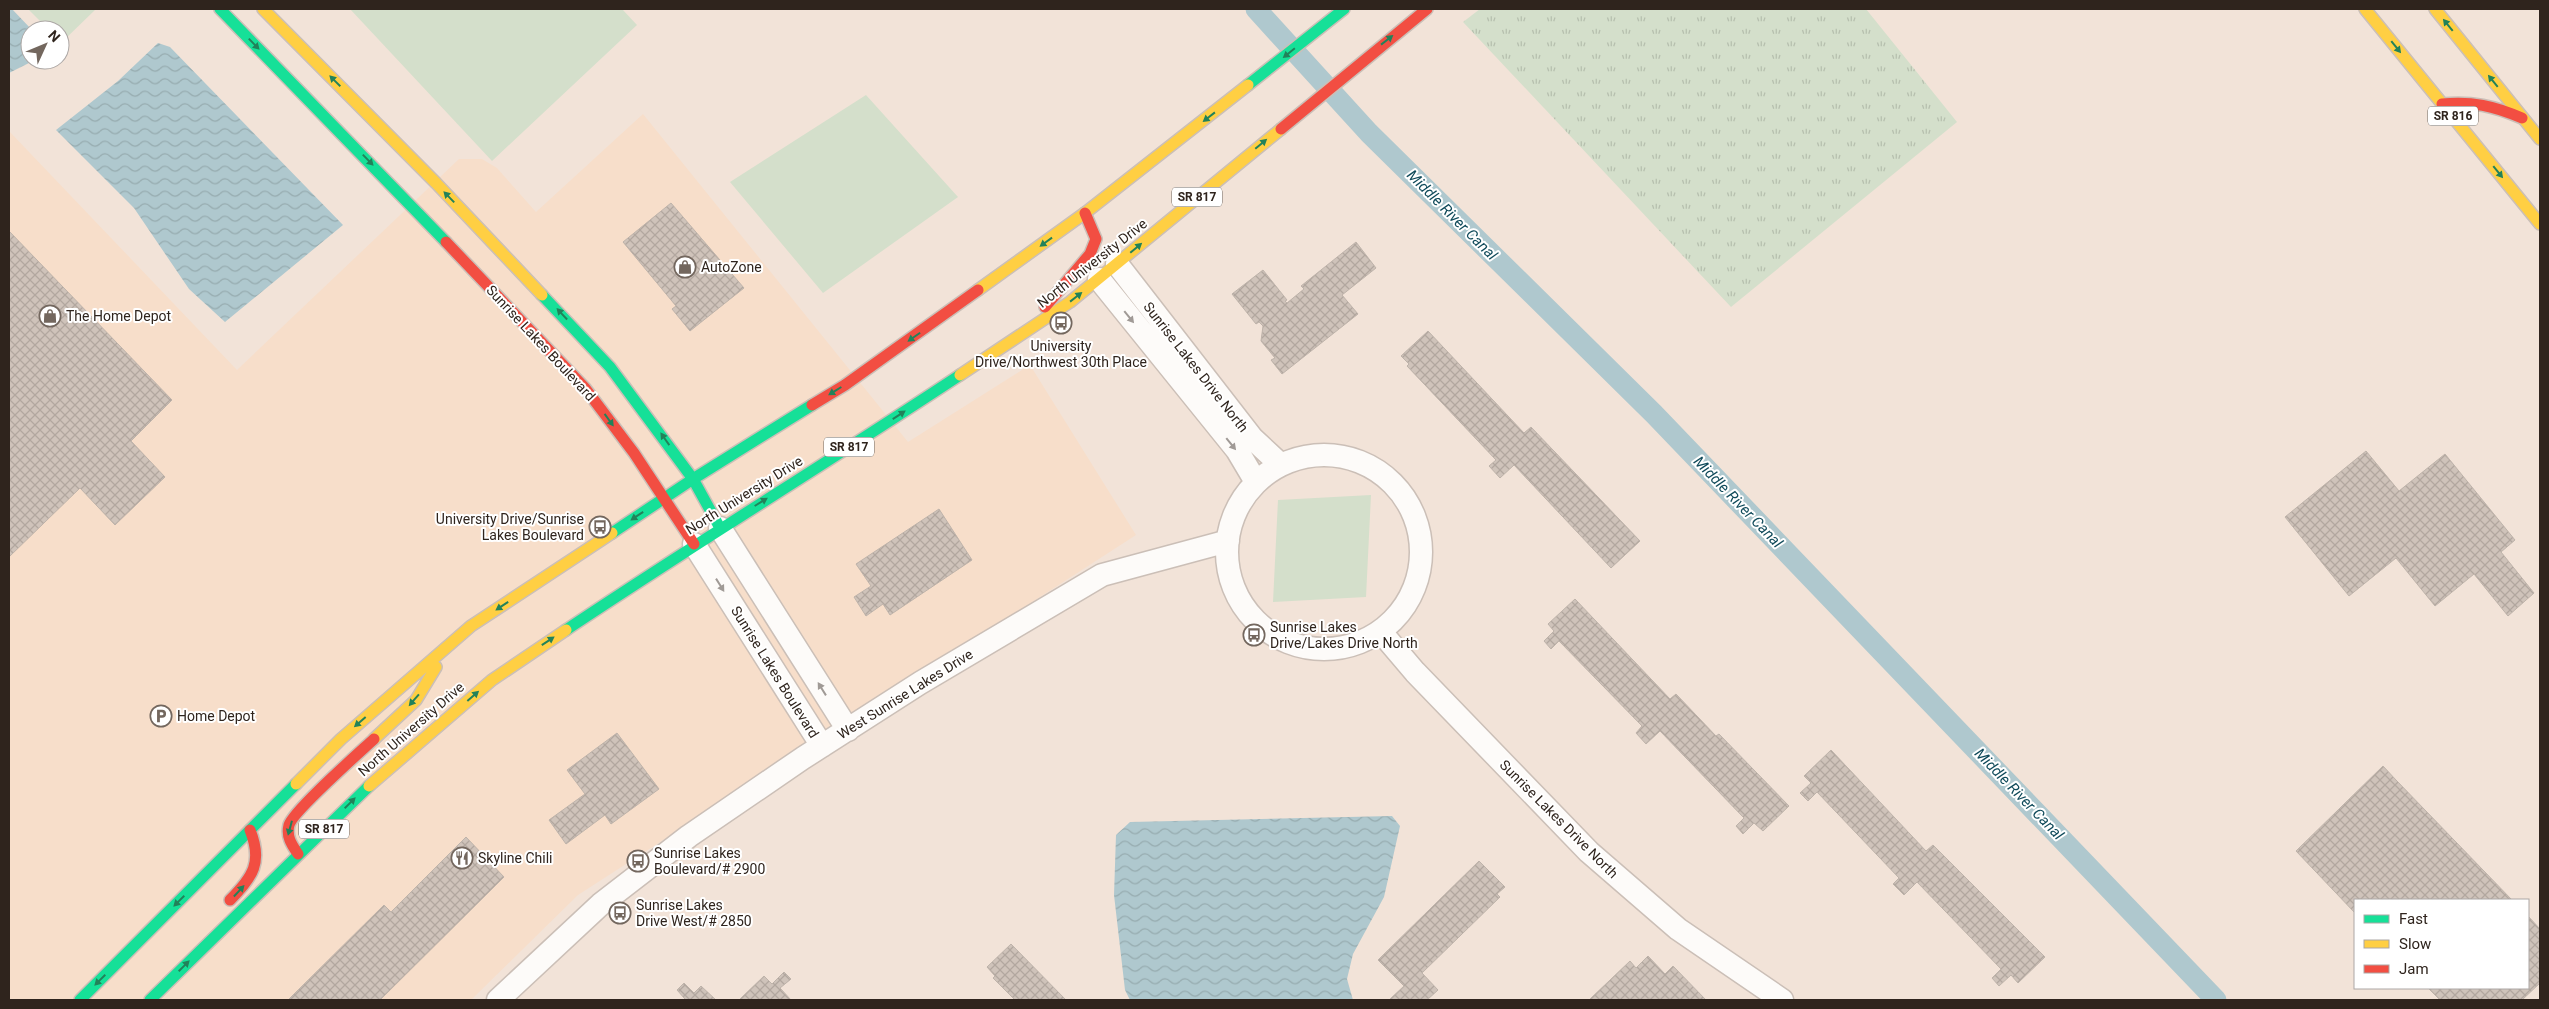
<svg xmlns="http://www.w3.org/2000/svg" width="2549" height="1009" font-family="Roboto,sans-serif">
	<defs>
		<pattern id="grass-tufts" width="24" height="20" patternUnits="userSpaceOnUse" patternTransform="scale(1.25)"><rect width="24" height="20" fill="#d4dfcb"/><path d="M3 7l-1-3M5 7V3M7 7l1-3M15 17l-1-3M17 17v-4M19 17l1-3" fill="none" stroke="#b6bfae"/></pattern>
		<pattern id="water-waves" width="16" height="10" patternUnits="userSpaceOnUse" patternTransform="scale(1.25)"><rect width="16" height="10" fill="#afc8ce"/><path d="M0 5q4-4 8 0t8 0" fill="none" stroke="#97acb0"/></pattern>
		<pattern id="building-cross-hatch" width="8" height="8" patternUnits="userSpaceOnUse" patternTransform="scale(1.25)"><rect width="8" height="8" fill="#cfc3ba"/><path d="M0 0l8 8M0 8l8-8" fill="none" stroke="#b2a79f"/></pattern>
	</defs>
	<rect width="100%" height="100%" fill="#f2e3d8"/>
	<path fill="#f7deca" d="M 643,114 L 908,442 L 1030,365 L 1136,535 L 578,895 L 471,1000 L 9,1000 L 9,131 L 237,370 L 459,159 L 482,159 L 497,168 L 536,212 Z"/>
	<path fill="url(#grass-tufts)" d="M 1480,9 L 1866,9 L 1957,122 L 1731,307 L 1463,22 Z"/>
	<path fill="#d4dfcb" d="M 28,9 L 96,9 L 61,43 L 60,30 L 49,30 Z
		M 350,9 L 622,9 L 637,25 L 492,161 Z
		M 866,95 L 958,197 L 823,293 L 730,182 Z
		M 1371,495 L 1366,597 L 1273,602 L 1278,500 Z"/>
	<path fill="url(#water-waves)" d="M 9,9 L 12,9 L 32,30 L 30,60 L 35,60 L 9,73 Z
		M 158,43 L 170,47 L 343,225 L 225,322 L 189,289 L 134,208 L 56,130 L 118,81 Z
		M 1392,816 L 1400,826 L 1384,897 L 1353,954 L 1347,979 L 1353,1000 L 1130,1000 L 1125,990 L 1114,895 L 1116,835 L 1130,822 Z"/>
	<g fill="none" stroke-linecap="round" stroke-linejoin="round">
		<path stroke="#afc8ce" stroke-width="21" d="M 1256,9 L 1369,133 L 1654,414 L 2216,1000"/>
	</g>
	<path fill="url(#building-cross-hatch)" stroke="#beb3aa" d="M 671,203 L 744,288 L 690,331 L 672,309 L 676,306 L 623,242 Z
		M 9,231 L 172,400 L 131,441 L 165,477 L 115,525 L 80,488 L 9,557 Z
		M 1356,242 L 1376,268 L 1342,295 L 1358,314 L 1282,374 L 1271,360 L 1275,358 L 1261,341 L 1263,326 L 1259,322 L 1256,324 L 1232,294 L 1263,270 L 1287,300 L 1285,301 L 1287,303 L 1304,289 L 1301,286 Z
		M 1428,331 L 1524,433 L 1531,427 L 1640,541 L 1611,568 L 1514,465 L 1500,478 L 1489,466 L 1496,460 L 1407,366 L 1409,364 L 1401,356 Z
		M 2366,451 L 2399,491 L 2445,454 L 2515,540 L 2501,552 L 2534,593 L 2508,616 L 2474,574 L 2435,606 L 2396,558 L 2349,596 L 2285,517 Z
		M 939,509 L 972,560 L 890,615 L 883,604 L 866,616 L 854,597 L 871,586 L 856,564 Z
		M 1575,599 L 1670,699 L 1676,694 L 1716,736 L 1719,734 L 1789,806 L 1763,831 L 1754,823 L 1743,834 L 1736,826 L 1744,818 L 1660,731 L 1646,744 L 1636,733 L 1642,726 L 1559,641 L 1551,649 L 1544,641 L 1554,631 L 1548,624 Z
		M 617,733 L 659,789 L 611,824 L 605,815 L 566,844 L 549,820 L 585,794 L 567,770 Z
		M 1831,750 L 1926,851 L 1933,845 L 2045,957 L 2018,983 L 2011,975 L 1999,986 L 1992,978 L 2001,969 L 1917,882 L 1904,895 L 1893,884 L 1899,878 L 1817,792 L 1808,801 L 1800,793 L 1811,783 L 1804,776 Z
		M 2383,766 L 2396,780 L 2512,900 L 2355,900 L 2355,913 L 2296,851 Z
		M 466,837 L 504,877 L 380,1000 L 288,1000 L 384,905 L 391,912 Z
		M 1479,861 L 1505,887 L 1497,894 L 1500,897 L 1422,973 L 1438,990 L 1427,1000 L 1389,1000 L 1404,986 L 1378,960 Z
		M 2528,916 L 2540,929 L 2540,983 L 2522,1000 L 2440,1000 L 2428,988 L 2528,988 Z
		M 1011,944 L 1066,1000 L 1015,1000 L 993,978 L 995,976 L 987,967 Z
		M 1648,956 L 1665,974 L 1673,966 L 1706,1000 L 1652,1000 L 1650,998 L 1647,1000 L 1589,1000 L 1630,961 L 1636,968 Z
		M 784,972 L 791,979 L 780,988 L 791,1000 L 739,1000 L 764,976 L 772,984 Z
		M 684,983 L 694,993 L 701,986 L 716,1000 L 684,1000 L 685,999 L 677,990 Z"/>
	<g fill="none" stroke-linecap="round" stroke-linejoin="round">
		<g stroke="#cbbfb7" stroke-width="25">
			<path id="street" d="M 1117,264 L 1252,438 L 1281,465
				M 1099,279 L 1237,450 L 1256,482
				M1227 552a97 97 0 1 1 194 0a97 97 0 1 1-194 0Z
				M 720,528 L 848,730
				M 694,544 L 822,746
				M 1381,632 L 1415,672 L 1589,852 L 1678,929 L 1782,1000
				M 498,1000 L 601,904 L 689,836 L 803,758 L 920,683 L 1102,575 L 1228,541"/>
		</g>
		<g stroke="#cbbfb7" stroke-width="14">
			<path id="fast" d="M 220,9 L 446,242
				M 1248,85 L 1344,9
				M 542,295 L 610,367 L 693,479 L 720,528
				M 612,533 L 693,479 L 812,405
				M 566,630 C 696,543 830,461 960,375
				M 80,1000 L 296,784
				M 150,1000 L 369,786"/>
		</g>
		<g stroke="#cbbfb7" stroke-width="14">
			<path id="slow" d="M 263,9 L 436,183 L 542,295
				M 2365,9 L 2540,224
				M 2435,9 L 2540,139
				M 978,290 L 1085,213 L 1248,85
				M 960,375 L 1070,302 L 1281,129
				M 374,739 L 416,700 L 436,667
				M 296,784 L 341,739 L 471,626 L 612,533
				M 369,786 L 492,680 L 566,630"/>
		</g>
		<g stroke="#cbbfb7" stroke-width="14">
			<path id="jam" d="M 2442,104 C 2472,101 2494,106 2522,118
				M 1281,129 L 1427,9
				M 446,242 L 585,388 L 634,453 L 694,544
				M 1045,307 L 1090,254 L 1096,239 L 1085,213
				M 812,405 L 845,385 L 978,290
				M 298,854 C 292,845 286,837 289,825 C 293,811 359,753 374,739
				M 230,900 C 253,877 263,862 250,830"/>
		</g>
		<use href="#street" stroke="#fdfbf9" stroke-width="22"/>
		<use href="#fast" stroke="#16e098" stroke-width="11"/>
		<use href="#slow" stroke="#ffcf43" stroke-width="11"/>
		<use href="#jam" stroke="#f24e42" stroke-width="11"/>
	</g>
	<defs><path id="oneway-solid" d="M-6-.8H1V-3.2L6.5 0L1 3.2V.8H-6Z" transform="scale(1.25)"/></defs>
	<g fill="#22825a">
		<use href="#oneway-solid" transform="translate(2448 25) rotate(-129)"/>
		<use href="#oneway-solid" transform="translate(1387 40) rotate(-38)"/>
		<use href="#oneway-solid" transform="translate(254 44) rotate(46)"/>
		<use href="#oneway-solid" transform="translate(2396 47) rotate(51)"/>
		<use href="#oneway-solid" transform="translate(1289 53) rotate(141)"/>
		<use href="#oneway-solid" transform="translate(335 81) rotate(-135)"/>
		<use href="#oneway-solid" transform="translate(2493 81) rotate(-129)"/>
		<use href="#oneway-solid" transform="translate(1209 117) rotate(142)"/>
		<use href="#oneway-solid" transform="translate(1261 144) rotate(-40)"/>
		<use href="#oneway-solid" transform="translate(368 160) rotate(46)"/>
		<use href="#oneway-solid" transform="translate(2498 172) rotate(51)"/>
		<use href="#oneway-solid" transform="translate(449 197) rotate(-134)"/>
		<use href="#oneway-solid" transform="translate(1046 242) rotate(144)"/>
		<use href="#oneway-solid" transform="translate(1136 248) rotate(-40)"/>
		<use href="#oneway-solid" transform="translate(1076 297) rotate(-38)"/>
		<use href="#oneway-solid" transform="translate(562 314) rotate(-133)"/>
		<use href="#oneway-solid" transform="translate(914 337) rotate(145)"/>
		<use href="#oneway-solid" transform="translate(835 391) rotate(148)"/>
		<use href="#oneway-solid" transform="translate(899 415) rotate(-33)"/>
		<use href="#oneway-solid" transform="translate(609 420) rotate(54)"/>
		<use href="#oneway-solid" transform="translate(665 439) rotate(-125)"/>
		<use href="#oneway-solid" transform="translate(761 502) rotate(-32)"/>
		<use href="#oneway-solid" transform="translate(637 516) rotate(146)"/>
		<use href="#oneway-solid" transform="translate(502 606) rotate(146)"/>
		<use href="#oneway-solid" transform="translate(548 641) rotate(-34)"/>
		<use href="#oneway-solid" transform="translate(473 696) rotate(-41)"/>
		<use href="#oneway-solid" transform="translate(414 700) rotate(131)"/>
		<use href="#oneway-solid" transform="translate(360 722) rotate(139)"/>
		<use href="#oneway-solid" transform="translate(350 803) rotate(-45)"/>
		<use href="#oneway-solid" transform="translate(290 828) rotate(105)"/>
		<use href="#oneway-solid" transform="translate(239 891) rotate(-47)"/>
		<use href="#oneway-solid" transform="translate(179 901) rotate(135)"/>
		<use href="#oneway-solid" transform="translate(184 966) rotate(-45)"/>
		<use href="#oneway-solid" transform="translate(100 980) rotate(135)"/>
	</g>
	<g fill="#a09a96">
		<use href="#oneway-solid" transform="translate(1129 317) rotate(51)"/>
		<use href="#oneway-solid" transform="translate(1231 444) rotate(51)"/>
		<use href="#oneway-solid" transform="translate(720 585) rotate(58)"/>
		<use href="#oneway-solid" transform="translate(822 689) rotate(-122)"/>
	</g>
	<defs>
		<g id="shop-ring" transform="scale(1.125)"><circle r="9.5" fill="#fff" stroke="#73675e" stroke-width="1.5"/><path d="M-5-2.5h2.3a2.7 3.5 0 0 1 5.4 0H5L5.5 6h-11ZM-1.5-2.5h3a1.5 2.3 0 0 0-3 0Z" fill="#73675e"/></g>
		<g id="bus-ring" transform="scale(1.125)"><circle r="9.5" fill="#fff" stroke="#73675e" stroke-width="1.5"/><path d="M-5-6H5V4H4V6H2V4H-2V6H-4V4H-5ZM-3.5-4V0h7V-4ZM-3.5 1.2v1.5H-2V1.2ZM2 1.2v1.5H3.5V1.2Z" fill="#73675e"/></g>
		<g id="parking-ring" transform="scale(1.125)"><circle r="9.5" fill="#fff" stroke="#73675e" stroke-width="1.5"/><path d="M-3.5-5.5H1a3.5 3.5 0 0 1 0 7H-1V5.5H-3.5ZM-1-3.4V-.6H.8a1.4 1.4 0 0 0 0-2.8Z" fill="#73675e"/></g>
		<g id="restaurant-ring" transform="scale(1.125)"><circle r="9.5" fill="#fff" stroke="#73675e" stroke-width="1.5"/><path d="M-5-6h1v4h1v-4h1v4h1v-4h1v5L-1.5 .5V6h-2V.5L-5-1ZM5-6V6H3V1.5H1.5Q1.5-4 5-6Z" fill="#73675e"/></g>
	</defs>
	<g fill-rule="evenodd">
		<use href="#shop-ring" x="685" y="267"/>
		<use href="#shop-ring" x="50" y="316"/>
		<use href="#bus-ring" x="1061" y="323"/>
		<use href="#bus-ring" x="600" y="527"/>
		<use href="#bus-ring" x="1254" y="635"/>
		<use href="#parking-ring" x="161" y="716"/>
		<use href="#restaurant-ring" x="462" y="858"/>
		<use href="#bus-ring" x="638" y="861"/>
		<use href="#bus-ring" x="620" y="913"/>
	</g>
	<g text-anchor="middle" stroke-width="4" stroke-linejoin="round" paint-order="stroke">
		<g fill="#fff" stroke="#6d6661" stroke-width="1">
			<rect x="2428" y="106.5" width="50" height="19" rx="4"/>
			<rect x="1172" y="187.5" width="50" height="19" rx="4"/>
			<rect x="824" y="437.5" width="50" height="19" rx="4"/>
			<rect x="299" y="819.5" width="50" height="19" rx="4"/>
		</g>
		<g font-size="12" font-weight="bold" fill="#2f241d">
			<text x="2453" y="120">SR 816</text>
			<text x="1197" y="201">SR 817</text>
			<text x="849" y="451">SR 817</text>
			<text x="324" y="833">SR 817</text>
		</g>
		<g font-size="14" fill="#2f241d" stroke="#fff">
			<text transform="translate(1092 263) rotate(-38)" y="5">North University Drive</text>
			<text transform="translate(541 343) rotate(47)" y="5">Sunrise Lakes Boulevard</text>
			<text transform="translate(1196 367) rotate(52)" y="5">Sunrise Lakes Drive North</text>
			<text transform="translate(744 495) rotate(-32)" y="5">North University Drive</text>
			<text transform="translate(775 672) rotate(58)" y="5">Sunrise Lakes Boulevard</text>
			<text transform="translate(905 694) rotate(-32)" y="5">West Sunrise Lakes Drive</text>
			<text transform="translate(411 729) rotate(-41)" y="5">North University Drive</text>
			<text transform="translate(1559 819) rotate(45)" y="5">Sunrise Lakes Drive North</text>
		</g>
		<g font-size="14" fill="#2f241d" stroke="#fff" text-anchor="start">
			<text x="701" y="272">AutoZone</text>
			<text x="66" y="321">The Home Depot</text>
			<text x="1061" y="351" text-anchor="middle">University<tspan x="1061" dy="16">Drive/Northwest 30th Place</tspan></text>
			<text x="584" y="524" text-anchor="end">University Drive/Sunrise<tspan x="584" dy="16">Lakes Boulevard</tspan></text>
			<text x="1270" y="632">Sunrise Lakes<tspan x="1270" dy="16">Drive/Lakes Drive North</tspan></text>
			<text x="177" y="721">Home Depot</text>
			<text x="654" y="858">Sunrise Lakes<tspan x="654" dy="16">Boulevard/# 2900</tspan></text>
			<text x="478" y="863">Skyline Chili</text>
			<text x="636" y="910">Sunrise Lakes<tspan x="636" dy="16">Drive West/# 2850</tspan></text>
		</g>
		<g font-size="15" font-style="italic" fill="#0f4a5a" stroke="#fff">
			<text transform="translate(1452 215) rotate(45)" y="5">Middle River Canal</text>
			<text transform="translate(1738 502) rotate(46)" y="5">Middle River Canal</text>
			<text transform="translate(2019 794) rotate(46)" y="5">Middle River Canal</text>
		</g>
	</g>
	<rect width="2549" height="1009" fill="none" stroke="#2f241d" stroke-width="20"/>
	<rect x="2354" y="899" width="175" height="90" fill="#ffffff" stroke="#aca7a5"/>
	<rect x="2364" y="915" width="25" height="8" fill="#16e098" stroke="#aca7a5"/>
	<text x="2399" y="924" font-size="15" fill="#2f241d">Fast</text>
	<rect x="2364" y="940" width="25" height="8" fill="#ffcf43" stroke="#aca7a5"/>
	<text x="2399" y="949" font-size="15" fill="#2f241d">Slow</text>
	<rect x="2364" y="965" width="25" height="8" fill="#f24e42" stroke="#aca7a5"/>
	<text x="2399" y="974" font-size="15" fill="#2f241d">Jam</text>
	<g transform="translate(45 45) rotate(46)"><circle r="24" fill="#ffffff" stroke="#aca7a5"/>
	<path d="M0-4L9 19L0 12L-9 19Z" fill="#73675e"/>
	<text y="-8" font-size="14" font-weight="bold" text-anchor="middle" fill="#2f241d">N</text>
	</g>
</svg>
